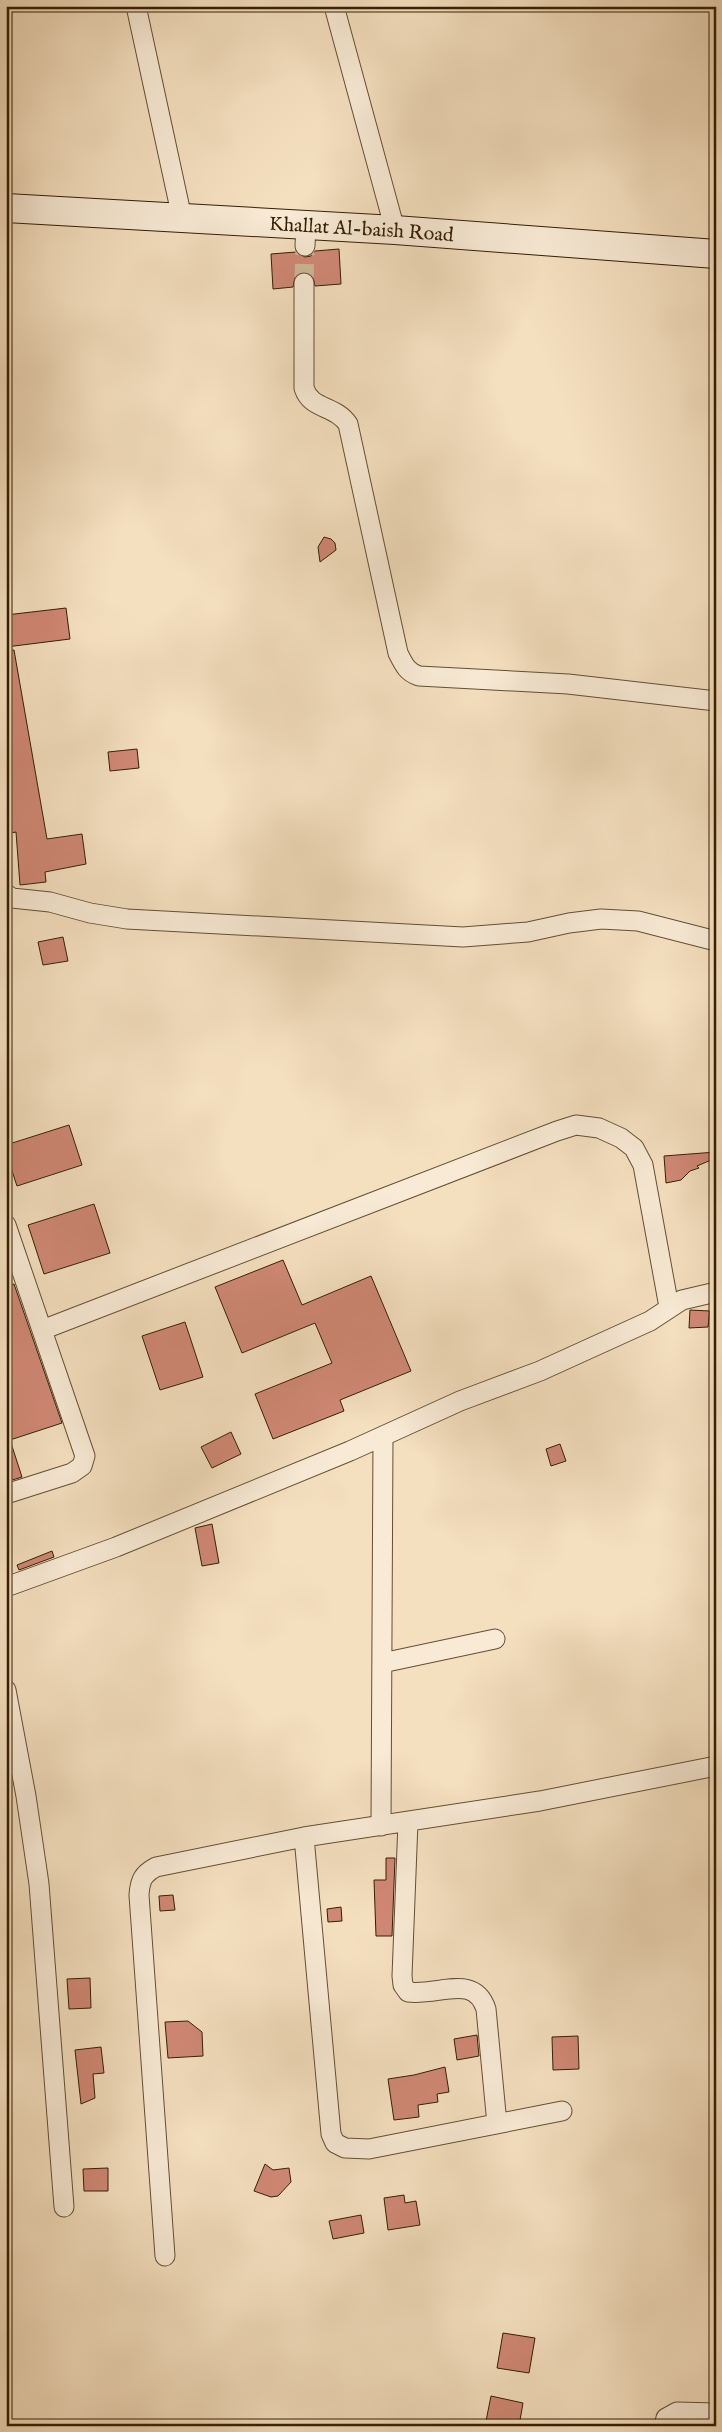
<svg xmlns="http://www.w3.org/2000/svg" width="722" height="2432" font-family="'IM FELL English',serif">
	<rect width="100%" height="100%" fill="#f4dfbf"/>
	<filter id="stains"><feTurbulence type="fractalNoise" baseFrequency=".004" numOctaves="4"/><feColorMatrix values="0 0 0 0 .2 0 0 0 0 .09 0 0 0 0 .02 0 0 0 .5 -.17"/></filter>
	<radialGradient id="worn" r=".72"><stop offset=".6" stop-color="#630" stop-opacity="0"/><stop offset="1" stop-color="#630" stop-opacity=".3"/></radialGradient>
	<path fill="#d08875" stroke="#341f04" d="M 339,249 L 341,284 L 315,286 L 313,277 L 304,272 L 295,277 L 293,287 L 273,289 L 271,254 L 296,252 L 305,257 L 311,256 L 315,251 Z
		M 324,537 L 331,539 L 335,543 L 336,550 L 320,562 L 318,547 Z
		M 66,608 L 70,639 L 6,647 L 6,615 Z
		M 14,650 L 47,839 L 82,834 L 86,864 L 45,872 L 46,882 L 20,885 L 16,832 L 6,834 L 6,818 L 9,818 L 6,801 L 6,651 Z
		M 137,749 L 139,768 L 110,771 L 108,752 Z
		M 63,937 L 68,961 L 43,965 L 38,942 Z
		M 69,1125 L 82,1165 L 17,1186 L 6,1153 L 6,1145 Z
		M 716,1152 L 716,1158 L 697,1166 L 699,1168 L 690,1171 L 681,1180 L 666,1183 L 664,1156 Z
		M 94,1204 L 110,1253 L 44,1274 L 28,1225 Z
		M 283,1260 L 302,1305 L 371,1276 L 411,1371 L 340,1400 L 344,1411 L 273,1439 L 255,1394 L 332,1363 L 315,1323 L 242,1353 L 215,1287 Z
		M 14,1284 L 62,1423 L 10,1440 L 22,1477 L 6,1482 L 6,1286 Z
		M 690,1310 L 710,1311 L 708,1327 L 689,1328 Z
		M 185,1322 L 203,1377 L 160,1390 L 142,1336 Z
		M 231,1432 L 241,1454 L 212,1468 L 201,1447 Z
		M 560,1444 L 566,1461 L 551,1466 L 546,1449 Z
		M 212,1524 L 219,1563 L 202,1566 L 195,1528 Z
		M 52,1551 L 54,1557 L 19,1570 L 17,1565 Z
		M 386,1858 L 395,1858 L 392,1936 L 376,1936 L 374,1880 L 386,1880 Z
		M 173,1895 L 175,1910 L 160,1911 L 159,1896 Z
		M 341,1907 L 342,1921 L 328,1922 L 327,1909 Z
		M 90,1978 L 91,2008 L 69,2009 L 67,1979 Z
		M 188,2021 L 202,2032 L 203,2056 L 168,2058 L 165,2022 Z
		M 477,2035 L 479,2056 L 457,2060 L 454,2039 Z
		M 578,2036 L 579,2069 L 553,2070 L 552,2037 Z
		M 101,2047 L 104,2073 L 93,2074 L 95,2098 L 81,2104 L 75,2050 Z
		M 445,2067 L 449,2092 L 437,2094 L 438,2102 L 418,2105 L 419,2117 L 394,2120 L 388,2079 L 414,2075 Z
		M 265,2164 L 273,2170 L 289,2168 L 291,2182 L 278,2196 L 271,2197 L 254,2191 Z
		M 108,2168 L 108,2191 L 84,2191 L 83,2169 Z
		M 404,2195 L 405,2203 L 416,2201 L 420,2225 L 388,2230 L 384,2198 Z
		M 361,2215 L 364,2233 L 333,2239 L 329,2221 Z
		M 503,2333 L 535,2338 L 529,2373 L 497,2368 Z
		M 491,2396 L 523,2403 L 519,2426 L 485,2426 Z"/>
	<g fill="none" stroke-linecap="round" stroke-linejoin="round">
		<path stroke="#ceb99a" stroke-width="19" stroke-dasharray="19 9" stroke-linecap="butt" d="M 304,283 L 305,246"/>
		<g stroke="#644f33" stroke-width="21">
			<path id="street" d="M 136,6 L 182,218
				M 334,6 L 395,230
				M 305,246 L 306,225
				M 304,283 L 304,388 C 311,410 335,405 348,424 L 398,653 C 404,665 407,672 419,676 L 568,684 L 716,701
				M 6,894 L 12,898 L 50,902 L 90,913 L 127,919 L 463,937 L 528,932 L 569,923 L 601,919 L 638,921 L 716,941
				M 6,1225 L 85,1456 L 82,1466 L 72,1473 L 6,1494
				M 42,1330 L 557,1131 L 576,1125 L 599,1128 L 621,1138 L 634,1148 L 643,1165 L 669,1307
				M 6,1587 L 116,1547 L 350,1451 L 460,1401 L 540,1371 L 650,1321 L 682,1300 L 716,1292
				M 382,1663 L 495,1639
				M 6,1690 L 26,1796 L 39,1884 L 64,2207
				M 408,1822 L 402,1976 L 403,1985 L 408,1992 C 439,1996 474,1973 486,2009 L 497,2124
				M 381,1826 L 383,1437
				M 304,1837 L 331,2134 L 335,2143 L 345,2148 L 369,2149 L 562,2111
				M 165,2256 L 139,1895 C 140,1880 143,1874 156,1867 L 304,1837 L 540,1801 L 716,1766
				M 664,2426 L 666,2418 L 677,2412 L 716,2413"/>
		</g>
		<g stroke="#341f04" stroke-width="30">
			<g id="secondary">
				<path id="s1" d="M 6,208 L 395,230 L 716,254"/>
			</g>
		</g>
		<use href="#street" stroke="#f8ead5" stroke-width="19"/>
		<use href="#secondary" stroke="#f8ead5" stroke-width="28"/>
	</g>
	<g text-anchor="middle" stroke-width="4" stroke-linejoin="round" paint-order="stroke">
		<g font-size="20" fill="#341f04" stroke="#f8ead5">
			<text dy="7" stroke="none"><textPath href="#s1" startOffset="356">Khallat Al-baish Road</textPath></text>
		</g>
	</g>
	<rect width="722" height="2432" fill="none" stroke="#f4dfbf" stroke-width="25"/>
	<rect x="8" y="8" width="707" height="2417" fill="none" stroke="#341f04" stroke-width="2.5"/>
	<rect x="12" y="12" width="697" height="2407" fill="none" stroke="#341f04"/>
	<rect width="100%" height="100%" filter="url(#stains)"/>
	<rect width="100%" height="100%" fill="url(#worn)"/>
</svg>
